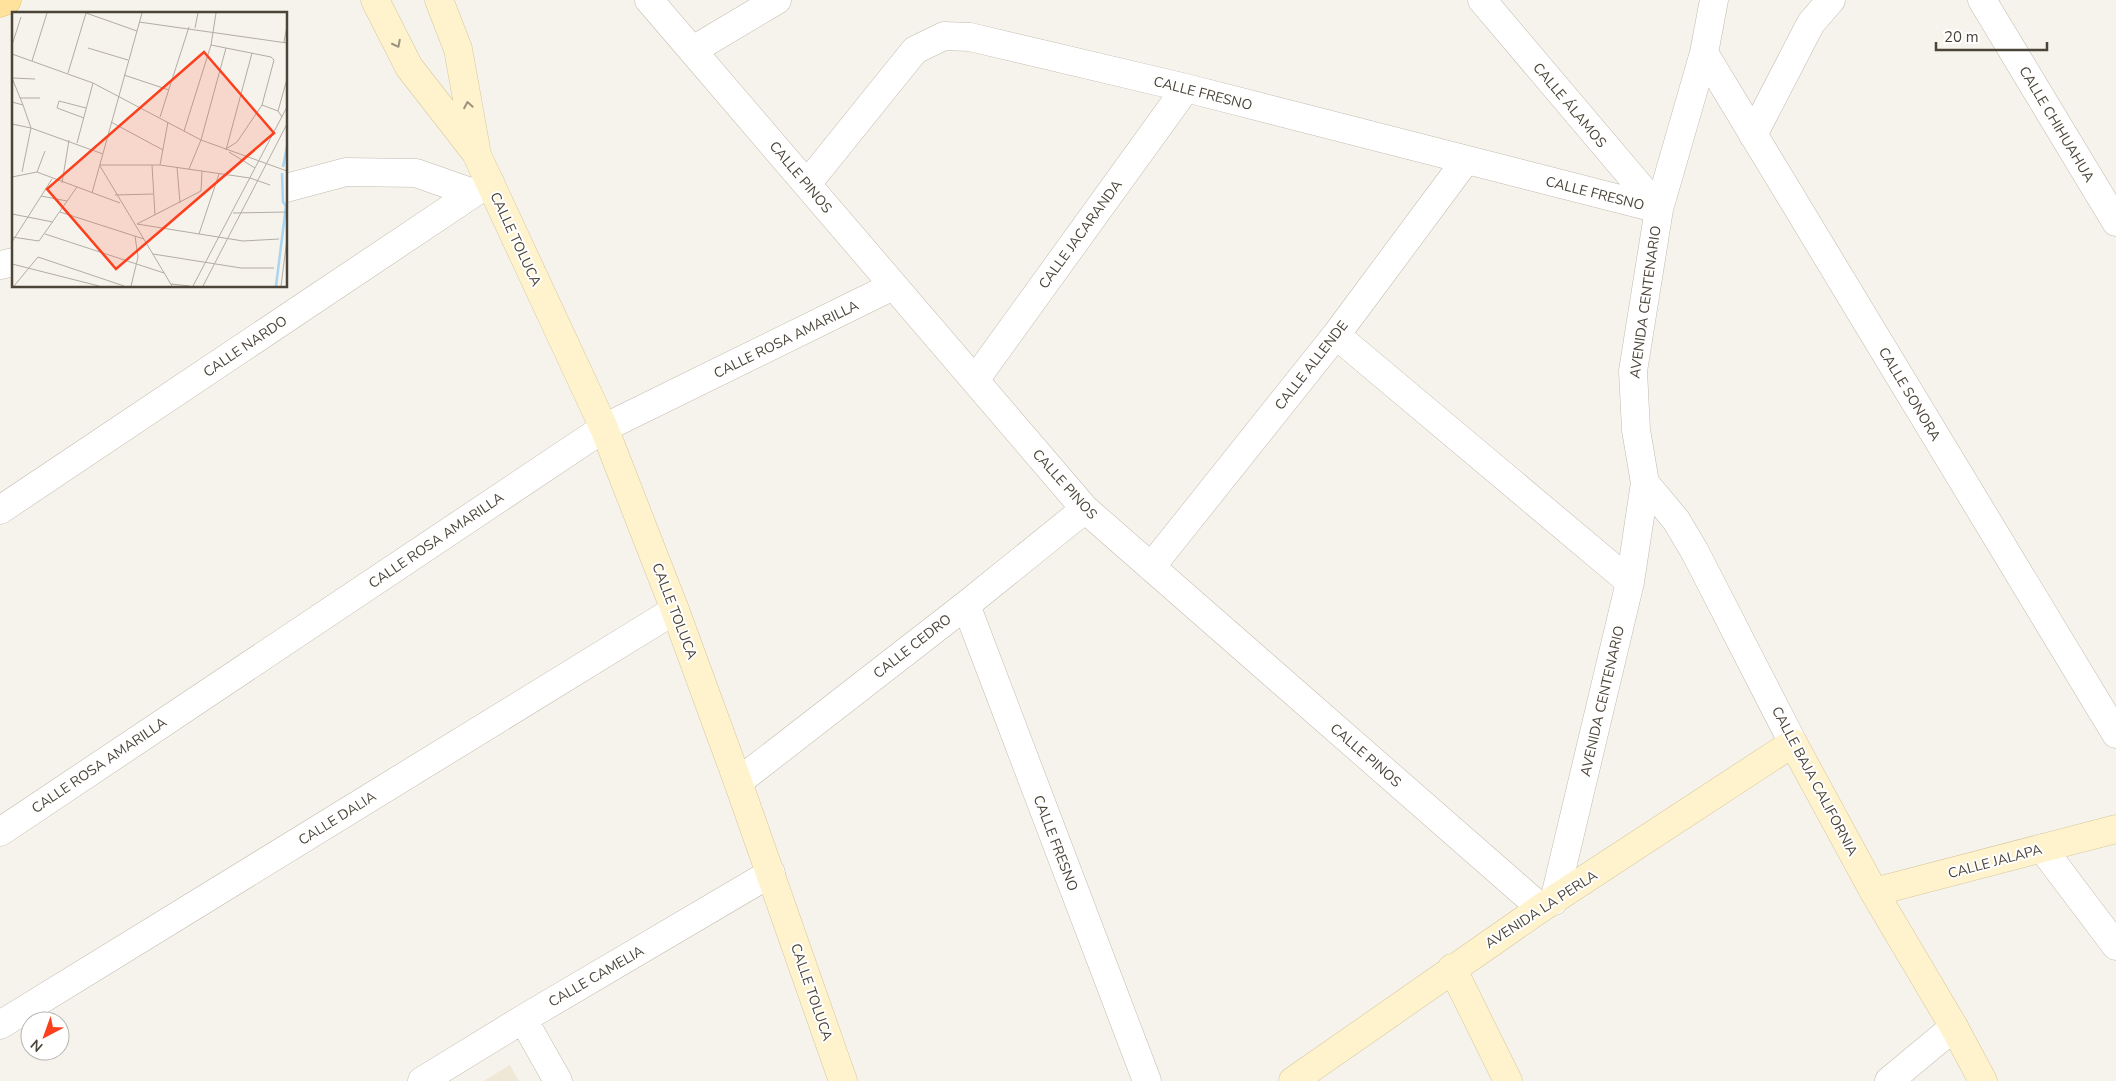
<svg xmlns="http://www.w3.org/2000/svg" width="2116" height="1081" font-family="'Nunito Sans',sans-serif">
	<rect width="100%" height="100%" fill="#f6f3ec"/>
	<path fill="#efe8d6" d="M 510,1065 L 519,1081 L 483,1081 Z"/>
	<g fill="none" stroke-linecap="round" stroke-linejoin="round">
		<g stroke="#c2bbae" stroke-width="29">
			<path id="street" d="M 649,0 L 1085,509 L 1541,908
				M 1482,0 L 1659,209
				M 1982,0 L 2116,222
				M 693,50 L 777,0
				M 1704,53 L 2116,734
				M 1753,135 L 1811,23 L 1831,0
				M 807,184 L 915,50 L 944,36 L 970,37 L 1186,88 L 1659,209
				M 286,188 L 346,172 L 416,173 L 473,193
				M 0,265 L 14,262
				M 1336,335 L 1630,582
				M 975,380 L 1186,88
				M 1645,483 L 1676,520 L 1695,552 L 1793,743
				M 0,510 L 490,182
				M 1151,567 L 1336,335 L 1466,160
				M 966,605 L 1147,1081
				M 738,782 L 966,605 L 1085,509
				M 0,832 L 604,428 L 893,286
				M 2042,848 L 2116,946
				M 1554,901 L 1630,582 L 1645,483 L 1636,430 L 1633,371 L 1659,209 L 1704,53 L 1714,0
				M 523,1019 L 558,1081
				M 0,1025 L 675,610
				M 422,1081 L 523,1019 L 771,873
				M 1889,1081 L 1954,1027"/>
		</g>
		<g stroke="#d6c79b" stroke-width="29">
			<path id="secondary" d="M 375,0 L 409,67 L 476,153 L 604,428 L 675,610 L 738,782 L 843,1081
				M 439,0 L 458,49 L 476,149
				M 1874,892 L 2116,829
				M 1452,968 L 1508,1081
				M 1293,1081 L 1541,908 L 1793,743 L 1874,892 L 1954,1027 L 1983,1081"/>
		</g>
		<g stroke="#e6c16a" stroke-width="29">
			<path id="primary" d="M 0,3 L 7,0"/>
		</g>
		<use href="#street" stroke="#fff" stroke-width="28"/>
		<use href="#secondary" stroke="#fff3cd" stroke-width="28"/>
		<use href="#primary" stroke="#ffe39c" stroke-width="28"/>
	</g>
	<defs><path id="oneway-chevron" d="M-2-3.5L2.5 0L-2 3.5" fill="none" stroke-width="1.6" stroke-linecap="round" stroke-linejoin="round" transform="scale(1.25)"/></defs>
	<g stroke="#9c937c">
		<use href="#oneway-chevron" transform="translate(397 44) rotate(63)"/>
		<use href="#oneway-chevron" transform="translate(468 105) rotate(-100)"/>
	</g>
	<g text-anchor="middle" stroke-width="4" stroke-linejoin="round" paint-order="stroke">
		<g font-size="14" fill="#4b4439" stroke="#fff">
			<text transform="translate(1203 93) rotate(14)" y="5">CALLE FRESNO</text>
			<text transform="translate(1570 105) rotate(50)" y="5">CALLE ÁLAMOS</text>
			<text transform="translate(2057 124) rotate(59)" y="5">CALLE CHIHUAHUA</text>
			<text transform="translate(801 177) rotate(50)" y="5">CALLE PINOS</text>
			<text transform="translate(1595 193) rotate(14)" y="5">CALLE FRESNO</text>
			<text transform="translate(1080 234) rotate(-54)" y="5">CALLE JACARANDA</text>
			<text transform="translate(516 239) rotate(65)" y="5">CALLE TOLUCA</text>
			<text transform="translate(1645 302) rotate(-82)" y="5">AVENIDA CENTENARIO</text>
			<text transform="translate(786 339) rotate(-26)" y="5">CALLE ROSA AMARILLA</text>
			<text transform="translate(245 346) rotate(-34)" y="5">CALLE NARDO</text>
			<text transform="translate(1311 365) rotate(-52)" y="5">CALLE ALLENDE</text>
			<text transform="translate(1910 394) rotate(59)" y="5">CALLE SONORA</text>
			<text transform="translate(1065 484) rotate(48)" y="5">CALLE PINOS</text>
			<text transform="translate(436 540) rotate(-34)" y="5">CALLE ROSA AMARILLA</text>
			<text transform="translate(675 611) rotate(69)" y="5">CALLE TOLUCA</text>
			<text transform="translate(912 646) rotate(-38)" y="5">CALLE CEDRO</text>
			<text transform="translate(1602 701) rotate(-77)" y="5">AVENIDA CENTENARIO</text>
			<text transform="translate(1366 755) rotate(41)" y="5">CALLE PINOS</text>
			<text transform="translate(99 765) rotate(-34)" y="5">CALLE ROSA AMARILLA</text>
			<text transform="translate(1815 781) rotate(62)" y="5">CALLE BAJA CALIFORNIA</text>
			<text transform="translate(337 818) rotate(-32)" y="5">CALLE DALIA</text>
			<text transform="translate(1056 843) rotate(69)" y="5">CALLE FRESNO</text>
			<text transform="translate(1995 861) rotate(-15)" y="5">CALLE JALAPA</text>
			<text transform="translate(1541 909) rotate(-33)" y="5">AVENIDA LA PERLA</text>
			<text transform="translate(596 976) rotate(-30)" y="5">CALLE CAMELIA</text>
			<text transform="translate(812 992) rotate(71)" y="5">CALLE TOLUCA</text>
		</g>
	</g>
	<g transform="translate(12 12)">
		<rect width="275" height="275" fill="#f6f3ec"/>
		<path fill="none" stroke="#a9d4f2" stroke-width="2.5" d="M 271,155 L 275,134M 264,274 L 274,194 L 271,190 L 270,161"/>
		<path fill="none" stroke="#b2ada4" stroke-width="1" d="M 74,1 L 125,19M 127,10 L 275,31M 183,16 L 186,1M 272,30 L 275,14M 0,33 L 9,5M 199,33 L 259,45 L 262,48 L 250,93 L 225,130 L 214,137M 76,36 L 116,48M 0,42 L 81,71 L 189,128 L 275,159M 20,49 L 35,1M 56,61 L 74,1M 112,63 L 157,78M 0,66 L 11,93M 0,66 L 23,67M 8,86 L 28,86M 0,90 L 11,93 L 19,116 L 91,142M 250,93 L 266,99M 148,105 L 177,15M 270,105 L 266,99 L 275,67M 72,106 L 45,96 L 47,89 L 74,96M 99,110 L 151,138M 0,112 L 19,116 L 10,160M 172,119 L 199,33 L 204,1M 65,131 L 81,71M 214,138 L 240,41M 217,140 L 243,156M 88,153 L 148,153 L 238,166 L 258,173M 140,153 L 143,203M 148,153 L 156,110M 88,154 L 160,274M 165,155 L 168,191M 177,157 L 189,128 L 214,36M 25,160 L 33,139M 0,165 L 25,160 L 108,191M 50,171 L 57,128M 80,181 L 130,1M 103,183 L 141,182M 29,184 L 55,189M 48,200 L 132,227M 221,201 L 275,200M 0,202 L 41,210M 125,212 L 231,229 L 267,227M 125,212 L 189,179 L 190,159M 33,222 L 152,261M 187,222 L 207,162M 0,225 L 27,229 L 65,175M 0,230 L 40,167M 141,242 L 229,256 L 262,256M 0,252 L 87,274M 159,272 L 178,274M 2,274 L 26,245 L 112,274M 119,274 L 126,245 L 123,224M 181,274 L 275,95M 191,274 L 275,112M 269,274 L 275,227"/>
		<path fill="#fc3f1d" fill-opacity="0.15" stroke="#fc3f1d" stroke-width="2.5" d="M 192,40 L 262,121 L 104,257 L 35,177 Z"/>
		<rect width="275" height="275" fill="none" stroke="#4b4439" stroke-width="2.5"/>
	</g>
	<g transform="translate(45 1036) rotate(221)"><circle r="24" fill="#ffffff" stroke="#b7b4b0"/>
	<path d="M0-4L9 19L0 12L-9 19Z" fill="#fc3f1d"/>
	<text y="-8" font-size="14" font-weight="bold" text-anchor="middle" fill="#4b4439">N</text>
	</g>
	<path d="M1936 42v8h111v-8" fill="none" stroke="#4b4439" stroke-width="2.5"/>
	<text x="1944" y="42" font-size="15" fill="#4b4439" stroke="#ffffff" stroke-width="4" paint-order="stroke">20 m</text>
</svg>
